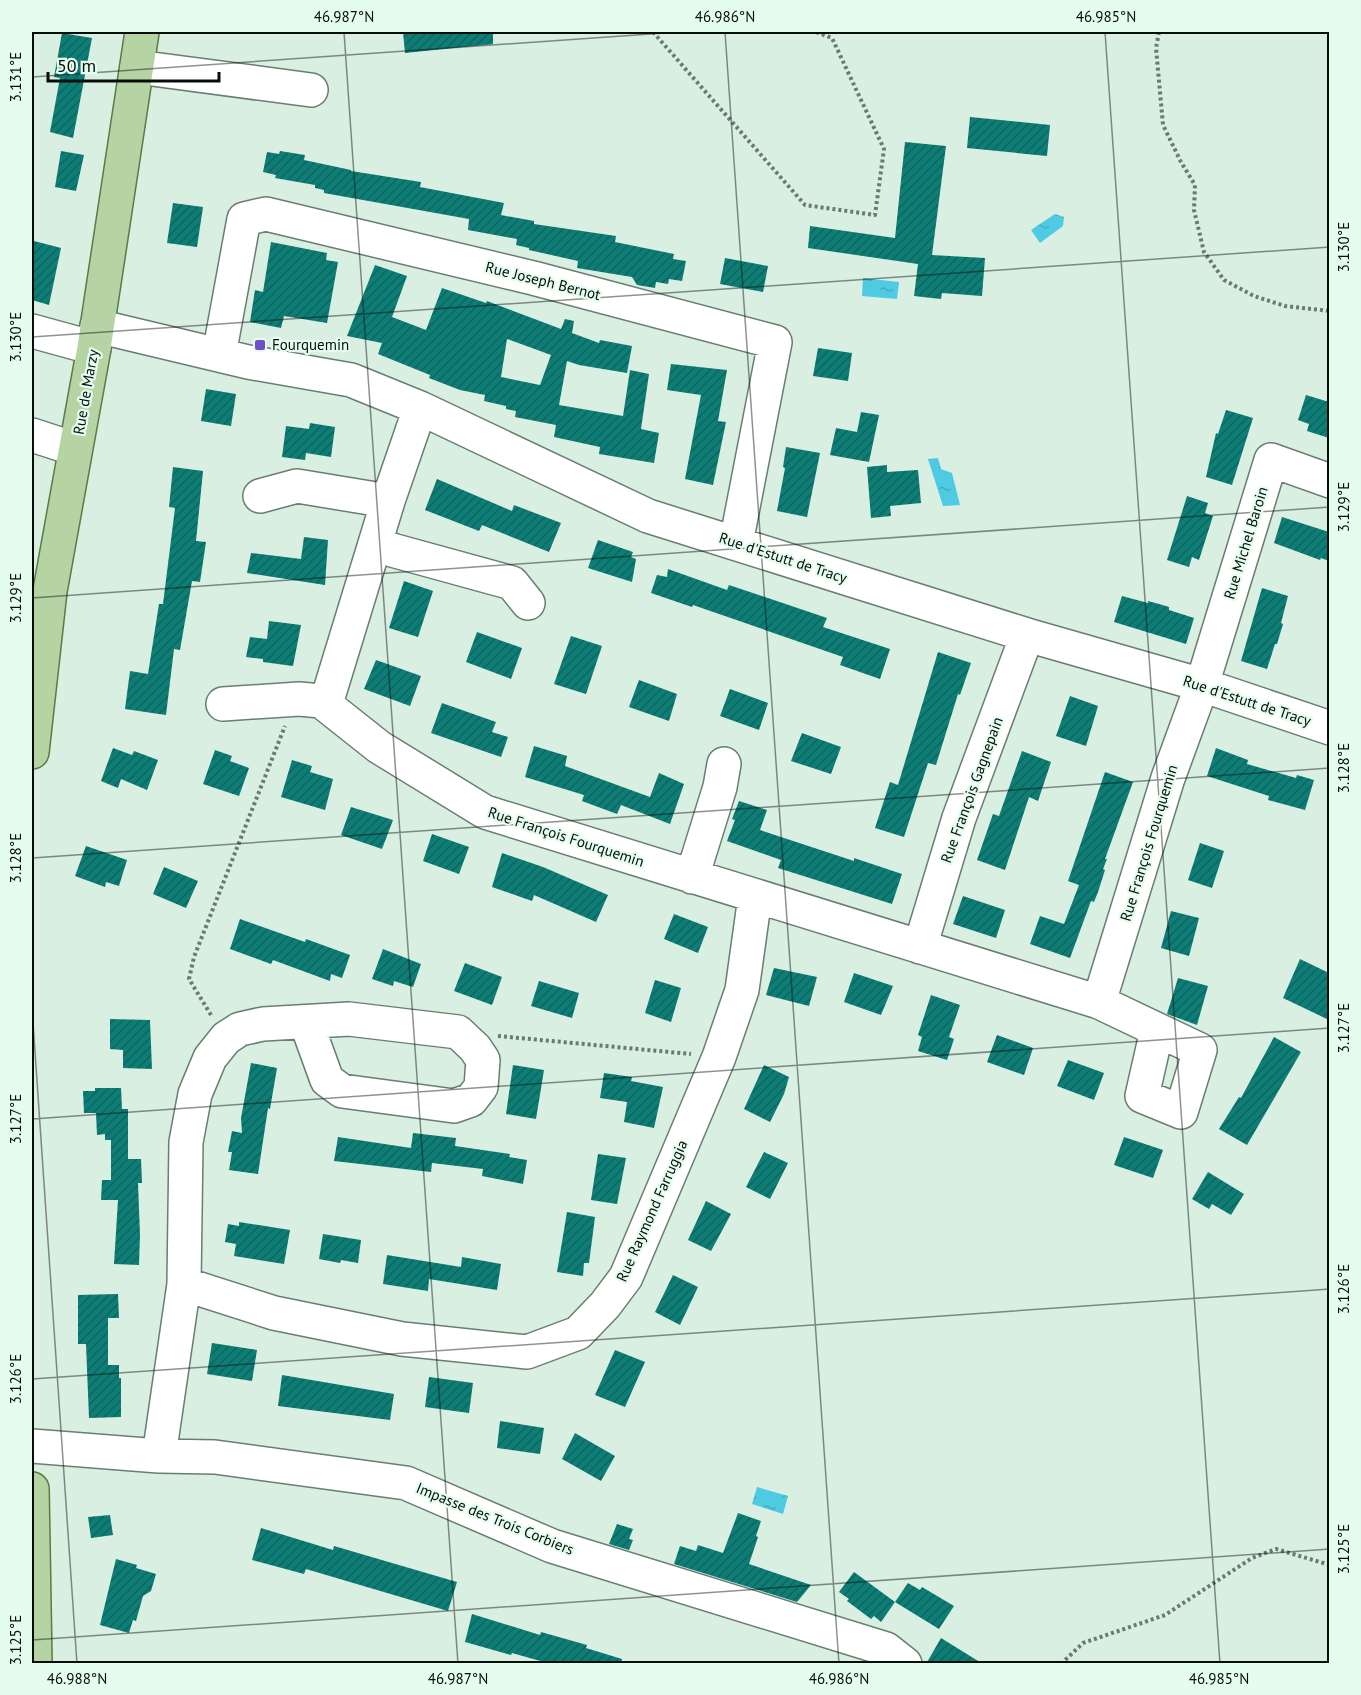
<svg xmlns="http://www.w3.org/2000/svg" width="1361" height="1695" font-family="'PT Sans',sans-serif">
	<defs>
		<pattern id="water-ripples" width="26" height="14" patternUnits="userSpaceOnUse" patternTransform="scale(1.5)"><rect width="26" height="14" fill="#4ecae2"/><path d="M2 4q2-2 4 0t4 0M15 11q2-2 4 0t4 0" fill="none" stroke="#43acc1"/></pattern>
		<pattern id="building-hatch" width="6" height="6" patternUnits="userSpaceOnUse" patternTransform="scale(1.5)"><rect width="6" height="6" fill="#0e7d75"/><path d="M-1 1l2-2M0 6l6-6M5 7l2-2" fill="none" stroke="#0c655e"/></pattern>
	</defs>
	<rect width="100%" height="100%" fill="#d8efe2"/>
	<path fill="url(#water-ripples)" d="M 1055,214 L 1064,217 L 1063,226 L 1040,243 L 1031,230 Z
		M 863,278 L 899,282 L 897,299 L 862,296 Z
		M 938,458 L 941,469 L 952,473 L 960,505 L 943,506 L 928,459 Z
		M 757,1487 L 788,1496 L 783,1514 L 752,1504 Z"/>
	<path fill="url(#building-hatch)" fill-rule="evenodd" d="M 403,32 L 493,32 L 493,44 L 405,53 Z
		M 62,33 L 92,38 L 73,138 L 50,132 L 60,78 L 54,77 Z
		M 970,117 L 1050,125 L 1047,156 L 967,148 Z
		M 905,142 L 946,146 L 932,255 L 985,258 L 982,296 L 942,293 L 941,299 L 914,296 L 918,264 L 808,248 L 810,226 L 895,238 Z
		M 61,151 L 84,155 L 76,191 L 55,187 Z
		M 280,151 L 305,155 L 304,160 L 351,170 L 351,171 L 421,182 L 420,187 L 504,203 L 501,215 L 534,221 L 534,224 L 616,236 L 615,242 L 674,254 L 673,259 L 686,261 L 682,281 L 669,279 L 668,284 L 656,282 L 655,288 L 637,285 L 632,277 L 577,268 L 578,261 L 529,250 L 529,248 L 516,245 L 517,239 L 468,230 L 469,219 L 324,193 L 324,190 L 315,188 L 315,185 L 275,178 L 276,175 L 263,172 L 267,152 L 279,154 Z
		M 173,203 L 203,207 L 197,247 L 167,243 Z
		M 34,241 L 61,248 L 49,305 L 32,300 L 32,251 Z
		M 271,242 L 327,253 L 326,260 L 338,262 L 327,323 L 284,316 L 281,328 L 250,322 L 255,290 L 263,292 Z
		M 725,258 L 768,266 L 763,292 L 720,284 Z
		M 375,265 L 407,276 L 392,317 L 426,330 L 442,288 L 486,303 L 487,301 L 561,329 L 565,319 L 574,321 L 572,333 L 599,343 L 600,340 L 632,346 L 627,373 L 579,365 L 567,361 L 559,405 L 623,416 L 630,370 L 649,374 L 641,429 L 659,433 L 654,463 L 599,454 L 600,447 L 554,437 L 556,425 L 515,417 L 516,411 L 506,409 L 506,406 L 484,401 L 485,395 L 460,390 L 429,378 L 430,375 L 378,354 L 382,343 L 347,336 ZM 507,339 L 551,355 L 540,385 L 501,377 Z
		M 818,348 L 852,353 L 848,381 L 813,376 Z
		M 671,364 L 727,370 L 718,421 L 726,422 L 713,485 L 685,479 L 701,395 L 667,390 Z
		M 206,389 L 236,394 L 231,426 L 201,421 Z
		M 1306,395 L 1329,402 L 1329,438 L 1307,431 L 1309,424 L 1298,420 Z
		M 1226,410 L 1253,418 L 1232,485 L 1206,477 L 1216,433 L 1218,434 Z
		M 861,412 L 879,415 L 869,462 L 830,455 L 836,428 L 857,432 Z
		M 310,423 L 335,427 L 331,457 L 306,453 L 305,460 L 282,457 L 286,426 L 309,429 Z
		M 786,447 L 820,453 L 807,517 L 777,511 L 785,468 L 783,467 Z
		M 887,465 L 887,472 L 918,470 L 921,503 L 890,506 L 891,516 L 871,518 L 867,467 Z
		M 173,467 L 203,471 L 196,541 L 206,542 L 200,582 L 192,581 L 180,650 L 174,649 L 166,715 L 125,709 L 130,671 L 148,674 L 159,604 L 163,604 L 175,508 L 169,507 Z
		M 437,479 L 512,511 L 514,505 L 561,523 L 549,552 L 482,525 L 479,531 L 425,510 Z
		M 1187,496 L 1208,503 L 1205,513 L 1213,516 L 1199,560 L 1192,557 L 1189,567 L 1167,560 Z
		M 1282,517 L 1329,532 L 1329,561 L 1321,558 L 1320,560 L 1274,543 Z
		M 304,537 L 328,540 L 325,585 L 247,573 L 251,553 L 301,559 Z
		M 598,540 L 633,552 L 631,557 L 636,559 L 632,582 L 588,568 Z
		M 668,569 L 727,590 L 729,585 L 827,618 L 823,627 L 890,649 L 880,679 L 840,665 L 843,657 L 693,605 L 692,607 L 651,593 L 657,575 L 667,577 Z
		M 404,581 L 433,591 L 418,637 L 389,628 Z
		M 1262,588 L 1288,596 L 1281,623 L 1283,624 L 1277,644 L 1275,644 L 1267,669 L 1241,661 Z
		M 1122,596 L 1148,603 L 1148,601 L 1159,604 L 1169,607 L 1169,610 L 1194,618 L 1186,644 L 1114,622 Z
		M 269,621 L 301,625 L 293,666 L 263,662 L 263,659 L 246,657 L 250,637 L 267,639 Z
		M 477,632 L 522,648 L 511,679 L 466,662 Z
		M 571,636 L 602,646 L 586,694 L 554,684 Z
		M 938,652 L 971,663 L 960,695 L 958,694 L 936,765 L 928,763 L 904,837 L 875,828 L 890,782 L 898,785 Z
		M 376,660 L 421,676 L 410,706 L 364,689 Z
		M 639,680 L 677,694 L 669,721 L 629,707 Z
		M 730,689 L 768,703 L 759,730 L 720,716 Z
		M 1070,696 L 1098,706 L 1086,746 L 1056,736 Z
		M 442,703 L 496,722 L 492,732 L 508,737 L 501,757 L 431,733 Z
		M 802,733 L 841,747 L 831,774 L 791,761 Z
		M 534,746 L 567,756 L 565,766 L 650,797 L 659,773 L 684,784 L 670,824 L 621,805 L 617,814 L 582,801 L 584,795 L 525,777 Z
		M 113,748 L 132,755 L 134,751 L 158,760 L 147,790 L 121,779 L 118,788 L 101,781 Z
		M 1216,748 L 1248,760 L 1247,764 L 1296,778 L 1297,775 L 1314,780 L 1305,810 L 1268,800 L 1269,796 L 1207,776 Z
		M 215,750 L 232,756 L 230,761 L 249,768 L 239,796 L 203,784 Z
		M 1022,751 L 1051,762 L 1038,801 L 1029,797 L 1005,870 L 977,860 L 993,814 L 999,816 Z
		M 292,760 L 312,766 L 310,772 L 333,779 L 325,810 L 281,797 Z
		M 1105,772 L 1133,782 L 1105,859 L 1107,859 L 1103,869 L 1105,870 L 1098,892 L 1094,902 L 1091,901 L 1070,958 L 1030,944 L 1040,916 L 1064,924 L 1079,885 L 1068,881 Z
		M 739,801 L 767,810 L 760,830 L 854,861 L 854,858 L 902,874 L 892,904 L 778,868 L 781,860 L 727,841 L 735,820 L 732,819 Z
		M 351,807 L 393,820 L 382,849 L 341,835 Z
		M 432,834 L 469,847 L 459,874 L 423,861 Z
		M 1200,843 L 1224,851 L 1212,888 L 1188,880 Z
		M 86,846 L 127,860 L 119,886 L 106,882 L 105,887 L 75,876 Z
		M 502,853 L 543,867 L 608,895 L 596,922 L 534,895 L 532,901 L 492,887 Z
		M 164,867 L 198,881 L 186,908 L 153,894 Z
		M 963,896 L 1005,910 L 996,938 L 953,924 Z
		M 1171,911 L 1199,918 L 1189,956 L 1161,948 Z
		M 674,914 L 708,927 L 698,953 L 664,939 Z
		M 240,919 L 305,942 L 306,939 L 350,955 L 342,978 L 331,974 L 330,981 L 273,960 L 271,964 L 230,949 Z
		M 383,949 L 421,964 L 413,987 L 394,981 L 393,986 L 372,979 Z
		M 1300,959 L 1329,973 L 1329,1020 L 1283,998 Z
		M 465,963 L 502,977 L 492,1005 L 454,991 Z
		M 774,968 L 817,977 L 809,1006 L 766,995 Z
		M 854,973 L 893,986 L 881,1015 L 844,1002 Z
		M 1178,978 L 1208,986 L 1197,1025 L 1167,1014 Z
		M 655,980 L 681,988 L 671,1022 L 645,1013 Z
		M 539,981 L 579,993 L 572,1018 L 531,1006 Z
		M 931,995 L 960,1005 L 949,1037 L 954,1039 L 947,1060 L 918,1051 L 922,1037 L 918,1035 Z
		M 110,1019 L 150,1020 L 152,1069 L 123,1068 L 123,1050 L 110,1049 Z
		M 997,1035 L 1033,1048 L 1024,1075 L 987,1062 Z
		M 1274,1037 L 1301,1052 L 1247,1145 L 1219,1129 L 1239,1097 L 1241,1098 Z
		M 1068,1060 L 1104,1073 L 1094,1100 L 1057,1086 Z
		M 251,1063 L 277,1068 L 270,1109 L 268,1108 L 258,1174 L 229,1170 L 232,1152 L 228,1152 L 232,1131 L 242,1133 L 241,1118 Z
		M 513,1065 L 544,1070 L 536,1119 L 506,1114 Z
		M 764,1065 L 789,1077 L 784,1094 L 770,1122 L 744,1109 Z
		M 604,1073 L 632,1077 L 631,1081 L 663,1087 L 654,1128 L 624,1122 L 627,1102 L 600,1098 Z
		M 95,1088 L 121,1088 L 122,1109 L 128,1109 L 128,1159 L 141,1159 L 142,1183 L 138,1183 L 140,1235 L 139,1265 L 114,1264 L 118,1200 L 101,1200 L 102,1180 L 111,1180 L 111,1140 L 105,1140 L 105,1134 L 97,1135 L 96,1113 L 84,1113 L 83,1091 L 95,1091 Z
		M 413,1133 L 456,1138 L 455,1146 L 510,1154 L 509,1157 L 527,1160 L 523,1184 L 482,1176 L 483,1169 L 432,1163 L 431,1172 L 334,1161 L 338,1137 L 411,1148 Z
		M 1124,1137 L 1163,1150 L 1153,1178 L 1114,1165 Z
		M 764,1152 L 788,1163 L 770,1199 L 746,1187 Z
		M 598,1154 L 626,1158 L 617,1204 L 591,1200 Z
		M 1208,1172 L 1244,1194 L 1231,1215 L 1212,1204 L 1209,1209 L 1192,1199 Z
		M 706,1201 L 731,1214 L 711,1251 L 688,1240 Z
		M 567,1212 L 595,1217 L 589,1263 L 584,1263 L 583,1276 L 557,1272 Z
		M 239,1222 L 290,1230 L 284,1264 L 234,1256 L 236,1244 L 225,1242 L 228,1224 L 239,1226 Z
		M 323,1234 L 361,1240 L 358,1263 L 341,1260 L 340,1263 L 319,1259 Z
		M 387,1255 L 461,1267 L 462,1257 L 501,1264 L 497,1290 L 429,1279 L 428,1291 L 383,1284 Z
		M 673,1275 L 698,1287 L 680,1325 L 655,1312 Z
		M 118,1294 L 119,1318 L 108,1318 L 108,1365 L 119,1365 L 119,1378 L 121,1378 L 121,1417 L 89,1418 L 86,1344 L 78,1344 L 78,1295 Z
		M 212,1343 L 257,1350 L 252,1381 L 207,1374 Z
		M 615,1350 L 645,1362 L 625,1407 L 595,1395 Z
		M 282,1375 L 394,1394 L 390,1420 L 278,1406 Z
		M 429,1377 L 473,1383 L 469,1413 L 425,1407 Z
		M 500,1421 L 544,1428 L 540,1454 L 497,1448 Z
		M 575,1433 L 615,1456 L 601,1481 L 562,1459 Z
		M 738,1513 L 761,1521 L 756,1536 L 758,1537 L 749,1564 L 811,1585 L 797,1602 L 674,1564 L 680,1546 L 696,1551 L 698,1545 L 723,1553 Z
		M 110,1515 L 113,1535 L 91,1538 L 88,1517 Z
		M 617,1524 L 633,1529 L 629,1539 L 633,1540 L 629,1550 L 609,1544 Z
		M 261,1528 L 333,1550 L 334,1546 L 457,1582 L 448,1611 L 306,1569 L 304,1574 L 252,1560 Z
		M 116,1559 L 137,1565 L 136,1568 L 156,1574 L 151,1591 L 143,1596 L 136,1621 L 133,1620 L 129,1633 L 100,1625 Z
		M 854,1572 L 895,1602 L 881,1622 L 874,1616 L 871,1619 L 847,1601 L 849,1599 L 839,1592 Z
		M 908,1583 L 920,1590 L 922,1587 L 954,1606 L 939,1629 L 895,1602 Z
		M 472,1614 L 540,1635 L 541,1632 L 587,1645 L 586,1648 L 622,1659 L 621,1664 L 551,1664 L 512,1653 L 511,1655 L 465,1642 Z
		M 941,1638 L 983,1664 L 926,1664 Z"/>
	<g fill="none" stroke-linecap="round" stroke-linejoin="round">
		<g stroke="#697e72" stroke-width="36">
			<path id="minor" d="M 137,67 L 311,90
				M 97,326 L 248,362 L 351,380 L 420,408 L 648,516 L 1027,635 L 1202,685 L 1330,728
				M 32,331 L 94,348
				M 219,355 L 244,219 L 266,214 L 533,278 L 775,342 L 736,543
				M 420,408 L 388,501 L 329,694 L 321,701 L 379,747 L 485,812 L 1099,1002 L 1200,1050 L 1181,1112 L 1142,1096 L 1157,1030
				M 32,435 L 75,449
				M 260,496 L 297,486 L 388,501
				M 377,542 L 392,550 L 512,583 L 528,603
				M 223,704 L 299,699 L 321,701
				M 692,877 L 720,787 L 724,764
				M 920,947 L 959,818 L 1027,635
				M 1099,1002 L 1168,778 L 1202,685 L 1271,460 L 1330,481
				M 184,1284 L 274,1313 L 402,1339 L 527,1352 L 578,1333 L 605,1305 L 626,1277 L 719,1057 L 742,990 L 753,911 L 758,898
				M 32,1446 L 159,1456 L 215,1457 L 406,1483 L 552,1546 L 886,1649 L 905,1664
				M 159,1456 L 184,1284 L 186,1142 L 195,1094 L 210,1058 L 226,1038 L 240,1029 L 263,1024 L 349,1019 L 458,1032 L 475,1048 L 483,1060 L 481,1087 L 471,1100 L 454,1106 L 342,1091 L 327,1080 L 306,1022"/>
		</g>
		<g stroke="#597b45" stroke-width="36">
			<path id="major" d="M 32,752 L 50,591 L 94,348 L 142,32
				M 32,1489 L 35,1664"/>
		</g>
		<path stroke="#6a7971" stroke-width="4" stroke-dasharray="3 3" stroke-linecap="butt" d="M 653,32 L 805,205 L 875,215 L 884,149 L 832,38 L 816,32
			M 1159,32 L 1156,48 L 1163,125 L 1181,162 L 1195,185 L 1194,210 L 1204,252 L 1224,280 L 1254,296 L 1285,306 L 1330,311
			M 211,1015 L 189,979 L 194,957 L 285,726
			M 498,1036 L 691,1054
			M 1061,1664 L 1083,1643 L 1165,1615 L 1252,1558 L 1276,1549 L 1330,1565"/>
		<use href="#minor" stroke="#fff" stroke-width="33"/>
		<use href="#major" stroke="#b6d3a3" stroke-width="33"/>
	</g>
	<path fill="none" stroke="#070e0a" stroke-width="1.5" stroke-opacity="0.45" d="M 344,32 L 458,1664M 725,32 L 839,1664M 1105,32 L 1220,1664M 32,77 L 679,32M 32,337 L 1330,247M 32,598 L 1330,507M 32,858 L 1330,768M 32,1008 L 77,1664M 32,1119 L 1330,1028M 32,1379 L 1330,1289M 32,1640 L 1330,1549"/>
	<rect fill="#6f4ec8" stroke="#e5fdef" stroke-width="2" x="254" y="339" width="12" height="12" rx="3"/>
	<g text-anchor="middle" stroke-width="4.5" stroke-linejoin="round" paint-order="stroke">
		<g font-size="15" fill="#070e0a" stroke="#e5fdef">
			<text transform="translate(543 281) rotate(14)" y="5">Rue Joseph Bernot</text>
			<text transform="translate(86 392) rotate(-80)" y="5">Rue de Marzy</text>
			<text transform="translate(1246 543) rotate(-73)" y="5">Rue Michel Baroin</text>
			<text transform="translate(783 558) rotate(18)" y="5">Rue d'Estutt de Tracy</text>
			<text transform="translate(1247 701) rotate(18)" y="5">Rue d'Estutt de Tracy</text>
			<text transform="translate(972 790) rotate(-70)" y="5">Rue François Gagnepain</text>
			<text transform="translate(566 837) rotate(18)" y="5">Rue François Fourquemin</text>
			<text transform="translate(1149 843) rotate(-73)" y="5">Rue François Fourquemin</text>
			<text transform="translate(652 1211) rotate(-66)" y="5">Rue Raymond Farruggia</text>
			<text transform="translate(495 1519) rotate(22)" y="5">Impasse des Trois Corbiers</text>
		</g>
		<g font-size="15" fill="#070e0a" stroke="#e5fdef" text-anchor="start">
			<text x="272" y="350">Fourquemin</text>
		</g>
	</g>
	<rect width="1361" height="1695" fill="none" stroke="#e5fdef" stroke-width="66"/>
	<path d="M48 72v9h171v-9" fill="none" stroke="#070e0a" stroke-width="3"/>
	<text x="57" y="72" font-size="18" fill="#070e0a" stroke="#e5fdef" stroke-width="4.5" paint-order="stroke">50 m</text>
	<rect x="33" y="33" width="1295" height="1629" fill="none" stroke="#070e0a" stroke-width="2"/>
	<g font-size="15" text-anchor="middle" fill="#070e0a">
		<text x="344" y="22">46.987°N</text>
		<text x="725" y="22">46.986°N</text>
		<text x="1106" y="22">46.985°N</text>
		<text transform="translate(16 77) rotate(-90)" y="5">3.131°E</text>
		<text transform="translate(1344 247) rotate(-90)" y="5">3.130°E</text>
		<text transform="translate(16 337) rotate(-90)" y="5">3.130°E</text>
		<text transform="translate(1344 507) rotate(-90)" y="5">3.129°E</text>
		<text transform="translate(16 598) rotate(-90)" y="5">3.129°E</text>
		<text transform="translate(1344 768) rotate(-90)" y="5">3.128°E</text>
		<text transform="translate(16 858) rotate(-90)" y="5">3.128°E</text>
		<text transform="translate(1344 1028) rotate(-90)" y="5">3.127°E</text>
		<text transform="translate(16 1119) rotate(-90)" y="5">3.127°E</text>
		<text transform="translate(1344 1289) rotate(-90)" y="5">3.126°E</text>
		<text transform="translate(16 1379) rotate(-90)" y="5">3.126°E</text>
		<text transform="translate(1344 1549) rotate(-90)" y="5">3.125°E</text>
		<text transform="translate(16 1640) rotate(-90)" y="5">3.125°E</text>
		<text x="77" y="1684">46.988°N</text>
		<text x="458" y="1684">46.987°N</text>
		<text x="839" y="1684">46.986°N</text>
		<text x="1219" y="1684">46.985°N</text>
	</g>
</svg>
